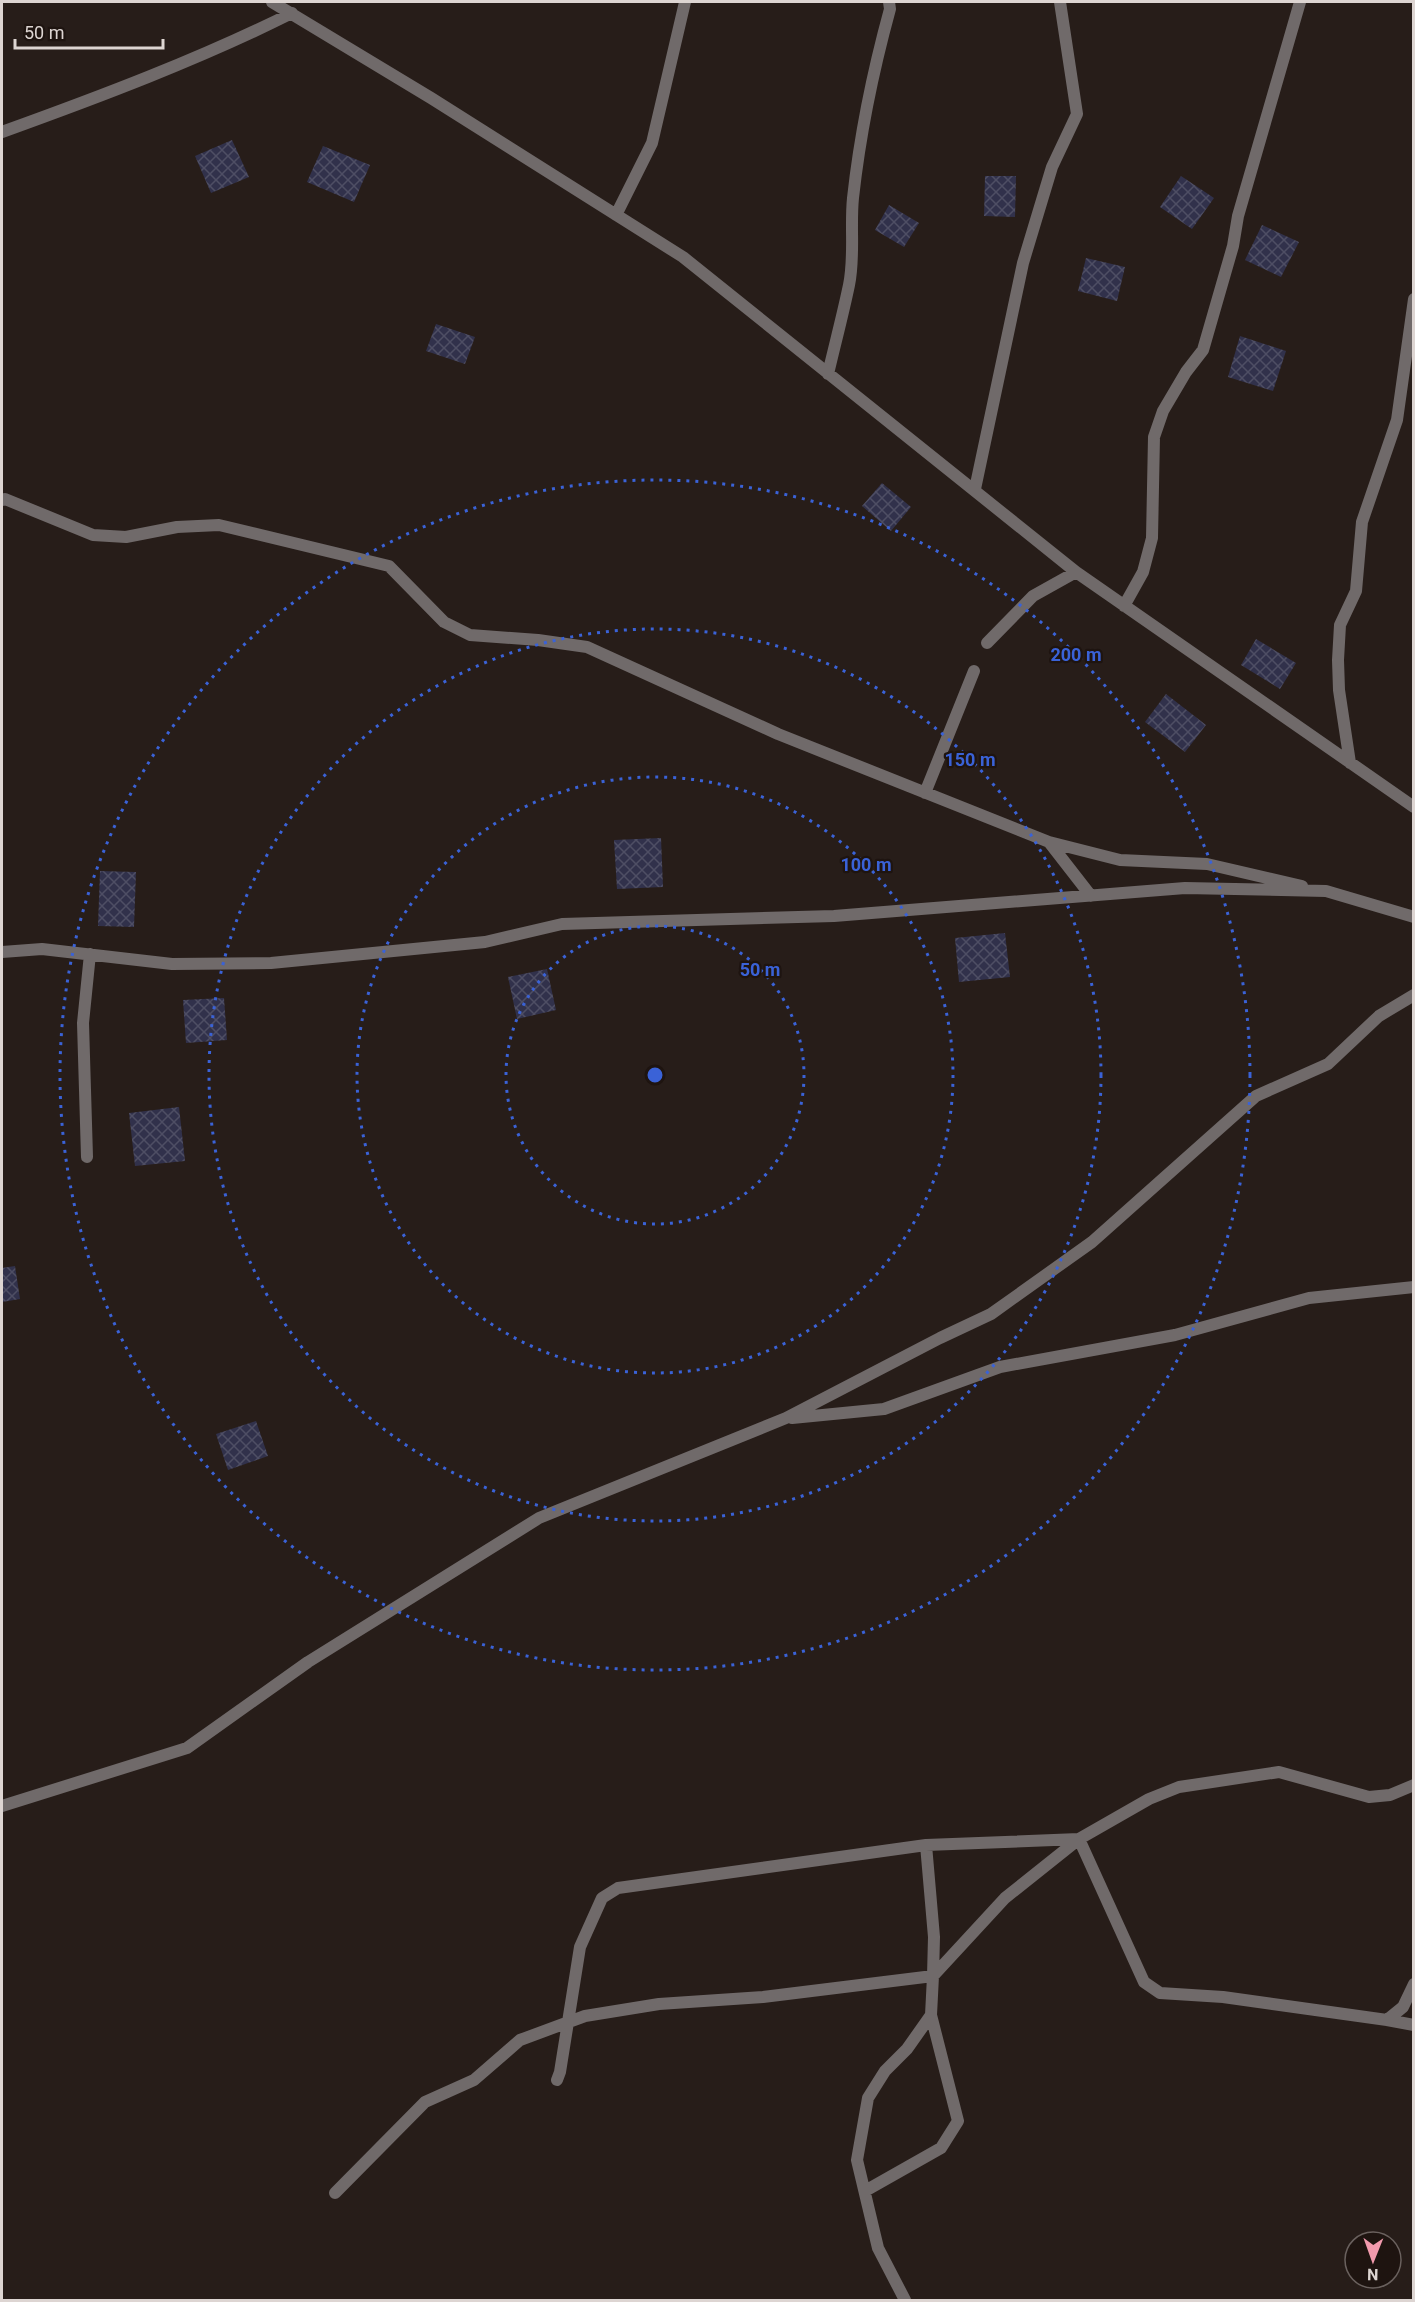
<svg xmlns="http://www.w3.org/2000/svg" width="1415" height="2302" font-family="Roboto,sans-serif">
	<defs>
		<pattern id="building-cross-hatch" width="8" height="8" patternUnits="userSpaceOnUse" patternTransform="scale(1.5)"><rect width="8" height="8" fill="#31314b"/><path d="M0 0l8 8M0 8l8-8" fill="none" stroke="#4e4e64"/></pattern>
	</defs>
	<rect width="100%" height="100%" fill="#271d19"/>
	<path fill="url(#building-cross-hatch)" d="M 232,140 L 249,177 L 211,193 L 195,156 Z
		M 323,146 L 370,165 L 354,202 L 307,182 Z
		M 985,176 L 1016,176 L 1015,217 L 984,216 Z
		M 1181,176 L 1214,198 L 1192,229 L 1160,207 Z
		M 889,205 L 919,223 L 904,247 L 875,230 Z
		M 1262,225 L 1299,242 L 1281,277 L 1245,260 Z
		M 1086,258 L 1125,267 L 1117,301 L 1078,291 Z
		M 436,324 L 475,337 L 465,364 L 426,351 Z
		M 1240,336 L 1286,351 L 1273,391 L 1228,377 Z
		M 882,483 L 911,507 L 891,531 L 862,506 Z
		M 1256,639 L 1296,663 L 1280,689 L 1241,665 Z
		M 1166,694 L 1206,725 L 1185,752 L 1145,722 Z
		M 661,838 L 663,887 L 617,889 L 614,840 Z
		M 100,871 L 136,872 L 134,927 L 98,926 Z
		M 1005,933 L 1010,977 L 959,982 L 955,938 Z
		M 547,969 L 556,1010 L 517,1019 L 508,977 Z
		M 224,998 L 227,1040 L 186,1043 L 183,1000 Z
		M 179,1107 L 185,1161 L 135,1166 L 129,1113 Z
		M 15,1266 L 20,1299 L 2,1302 L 2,1268 Z
		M 256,1421 L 268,1456 L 228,1470 L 216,1434 Z"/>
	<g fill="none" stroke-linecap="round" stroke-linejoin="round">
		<path stroke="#706a6a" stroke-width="12" d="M 272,2 L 431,98 L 683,257 L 1076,572 L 1414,807
			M 2,132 C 99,97 200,59 292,13
			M 616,215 L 652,143 L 685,2
			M 828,374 C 835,344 843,314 849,285 C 855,256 850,227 853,198 C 860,134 873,71 890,9 L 889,2
			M 975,489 L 1023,263 L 1052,167 L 1077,114 L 1060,2
			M 2,500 L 5,499 L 93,535 L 126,537 L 177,527 L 219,525 L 389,566 L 444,622 L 470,635 L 538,640 L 587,647 L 778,734 L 1049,842 L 1120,860 L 1207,864 L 1302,886
			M 1124,606 L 1143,572 L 1152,538 L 1154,437 L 1163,411 L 1186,372 L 1203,350 L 1233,246 L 1238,216 L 1300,2
			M 987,643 L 1033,596 L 1076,572
			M 1350,763 L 1339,690 L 1338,660 L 1340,625 L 1356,591 L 1362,522 L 1397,420 L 1414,299
			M 925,793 L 974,671
			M 1049,842 L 1091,896
			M 2,952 L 42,949 L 172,964 L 271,963 L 485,942 L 562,924 L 834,916 L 1185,888 L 1326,891 L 1414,917
			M 87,1157 L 83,1023 L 90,954
			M 792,1418 L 884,1409 L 1000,1367 L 1175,1335 L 1309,1298 L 1414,1287
			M 2,1806 L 187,1748 L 308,1662 L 539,1518 L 786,1418 L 940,1338 L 991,1314 L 1092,1242 L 1256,1096 L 1328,1064 L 1379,1016 L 1414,995
			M 1387,2020 L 1414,2025
			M 557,2080 L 560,2072 L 580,1947 L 602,1898 L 618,1888 L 926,1845 L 1079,1839 L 1144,1982 L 1160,1993 L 1223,1997 L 1387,2020 L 1403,2007 L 1414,1984
			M 865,2191 L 941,2148 L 958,2121 L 931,2015
			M 335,2193 L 425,2102 L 474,2080 L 520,2040 L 585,2016 L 659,2004 L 763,1997 L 933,1976 L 934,1937 L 926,1845
			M 905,2300 L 878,2248 L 857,2160 L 868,2098 L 885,2071 L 907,2049 L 931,2015 L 933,1976 L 1005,1898 L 1079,1839 L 1149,1799 L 1179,1787 L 1279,1772 L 1369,1797 L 1390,1795 L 1414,1785"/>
	</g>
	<g fill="none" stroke="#3a62d7" stroke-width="3" stroke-dasharray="3 6">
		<circle cx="655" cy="1075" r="149"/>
		<circle cx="655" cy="1075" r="298"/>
		<circle cx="655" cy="1075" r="446"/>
		<circle cx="655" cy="1075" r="595"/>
	</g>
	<circle cx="655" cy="1075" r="9" fill="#3a62d7" stroke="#1e1410" stroke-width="3"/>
	<g font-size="18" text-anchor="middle" font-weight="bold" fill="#3a62d7" stroke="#1e1410" stroke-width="4.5" stroke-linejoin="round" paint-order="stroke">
		<text x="1076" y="661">200 m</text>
		<text x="970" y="766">150 m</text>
		<text x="866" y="871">100 m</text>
		<text x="760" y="976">50 m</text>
	</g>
	<rect width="1415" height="2302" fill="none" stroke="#ddd5d2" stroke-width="6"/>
	<g transform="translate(1373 2260) rotate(181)"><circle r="28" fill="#1e1410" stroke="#6a615e" stroke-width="1.5"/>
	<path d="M0-4.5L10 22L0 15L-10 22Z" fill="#f29aad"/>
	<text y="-9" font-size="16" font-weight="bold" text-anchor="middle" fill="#ddd5d2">N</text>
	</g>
	<path d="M15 39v9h148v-9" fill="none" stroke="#ddd5d2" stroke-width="3"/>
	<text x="24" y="39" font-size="18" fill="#ddd5d2" stroke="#1e1410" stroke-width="4.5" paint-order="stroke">50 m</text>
</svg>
